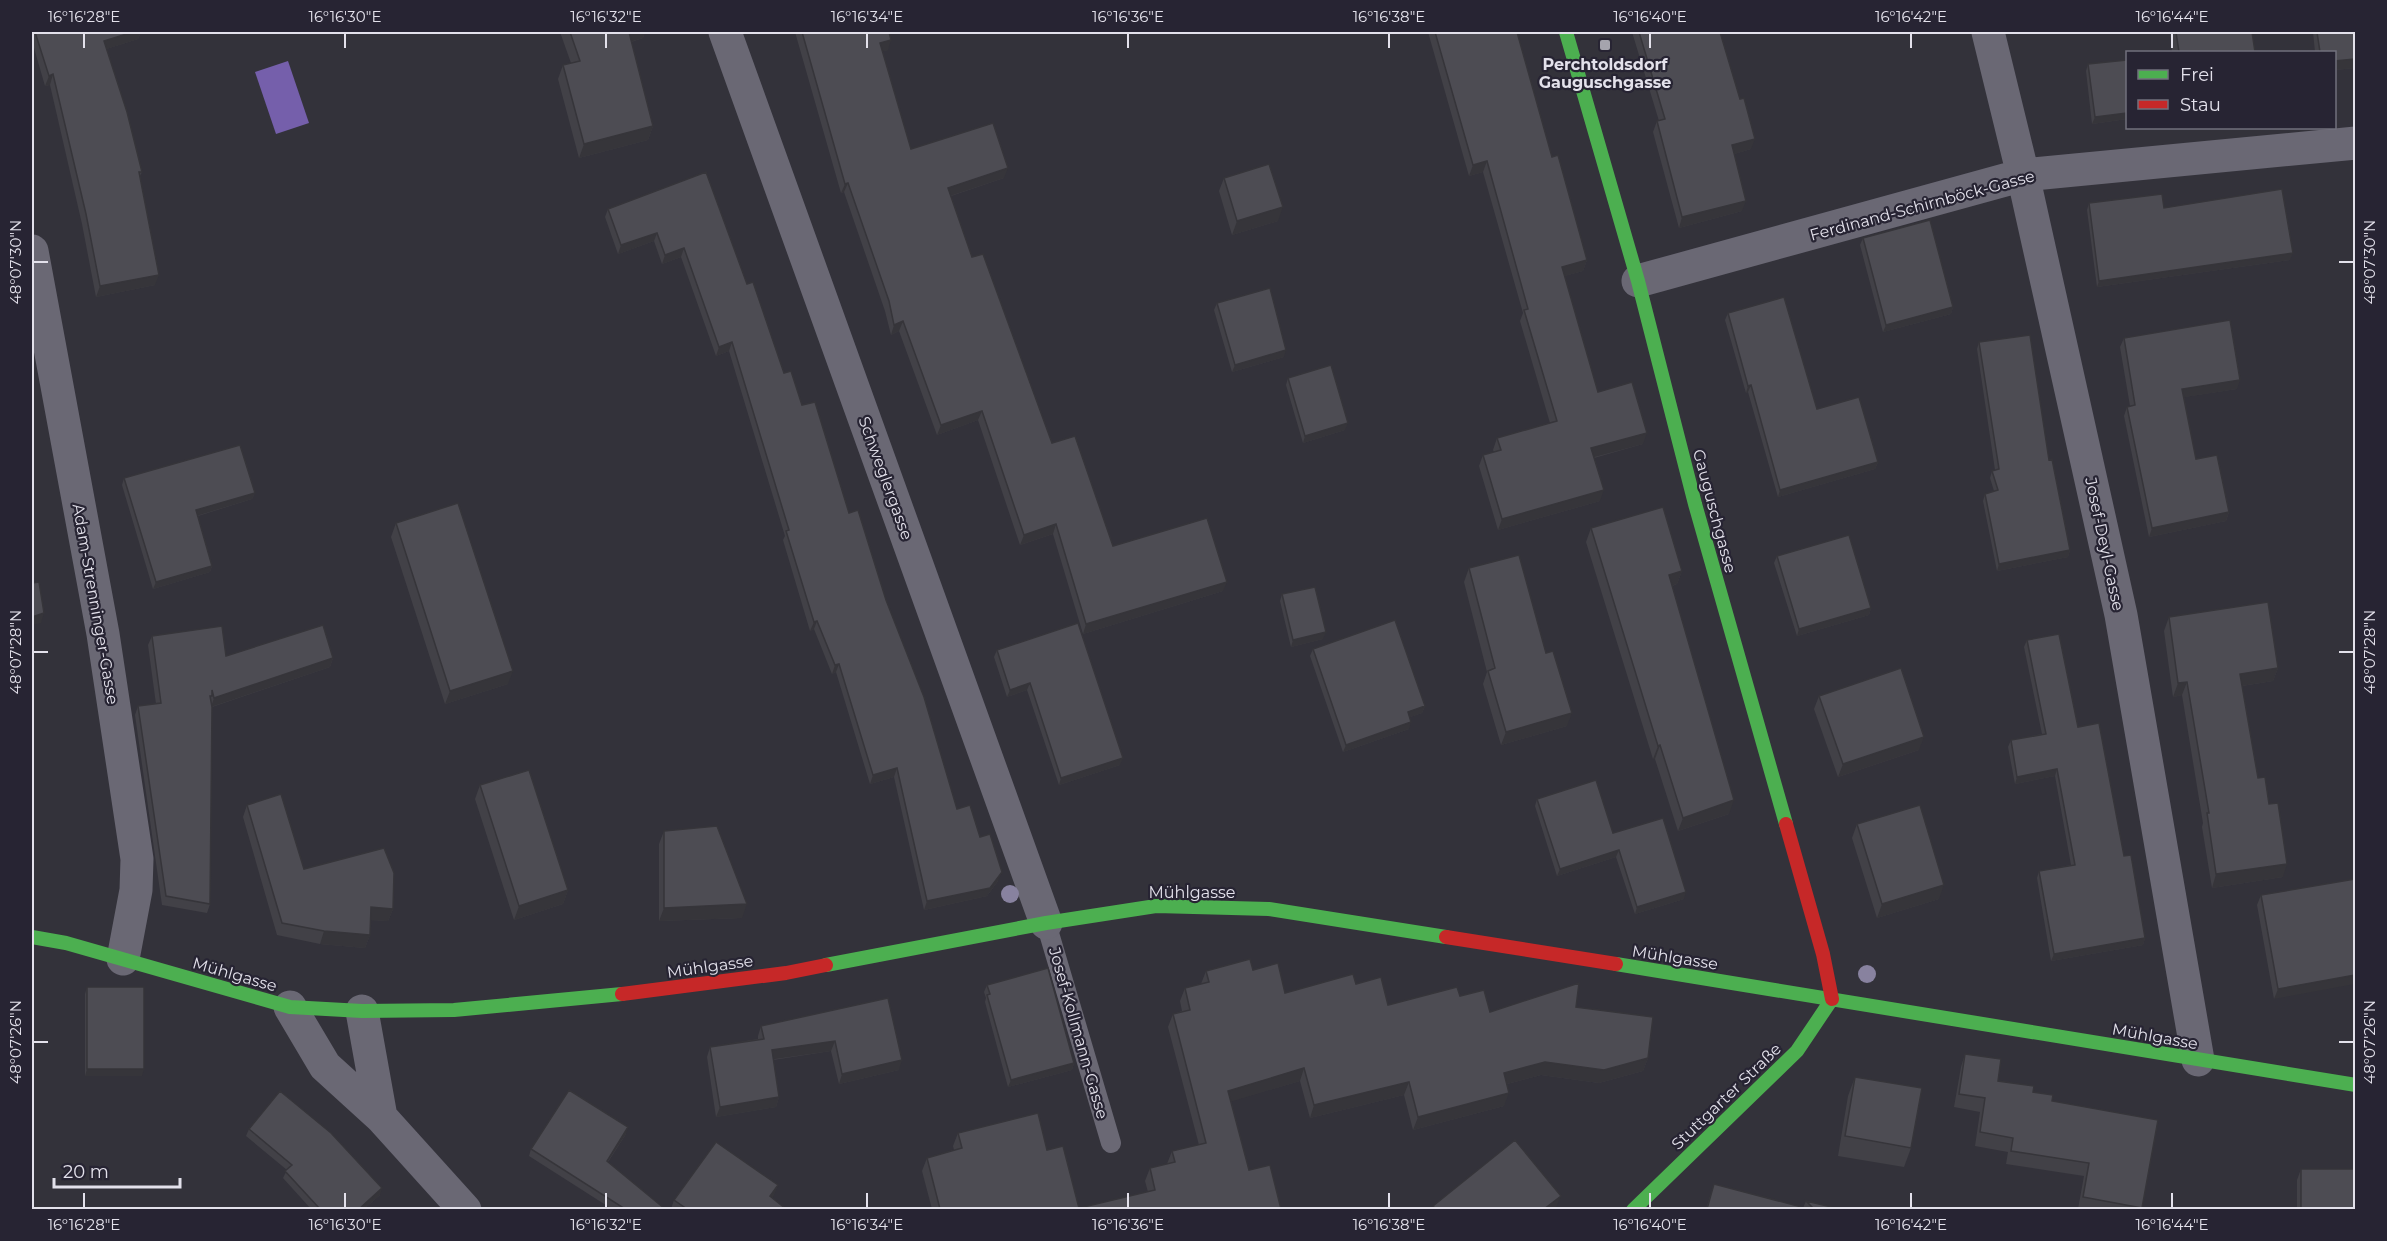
<svg xmlns="http://www.w3.org/2000/svg" width="2387" height="1241" font-family="Montserrat,sans-serif">
	<rect width="100%" height="100%" fill="#33323a"/>
	<path fill="#755fab" d="M 288,61 L 309,123 L 276,134 L 255,72 Z"/>
	<g fill="none" stroke-linecap="round" stroke-linejoin="round">
		<path stroke="#6a6874" stroke-width="20" d="M 1046,923 L 1111,1143"/>
		<path stroke="#6a6874" stroke-width="33" d="M 725,32 L 1046,923
			M 1988,32 L 2023,175 L 2121,615 L 2198,1060
			M 32,251 L 103,634 L 137,859 L 136,890 L 123,959
			M 1638,281 L 2023,175 L 2356,143
			M 290,1007 L 325,1066 L 381,1117 L 465,1210
			M 362,1011 L 381,1117"/>
		<path stroke="#4caf50" stroke-width="14" d="M 1566,32 L 1638,281 L 1695,504 L 1786,824
			M 32,937 L 66,943 L 290,1007 L 362,1011 L 454,1010 L 622,994
			M 1616,964 L 2356,1085
			M 826,965 L 1046,923 L 1156,906 L 1269,909 L 1446,937
			M 1633,1210 L 1797,1051 L 1832,999"/>
		<path stroke="#c62828" stroke-width="14" d="M 1786,824 L 1823,954 L 1832,999
			M 1446,937 L 1616,964
			M 622,994 L 786,973 L 826,965"/>
	</g>
	<g fill="#88829f">
		<circle cx="1010" cy="894" r="9"/>
		<circle cx="1867" cy="974" r="9"/>
	</g>
	<path fill="#424147" d="M 32,32 L 141,32 L 138,39 L 106,49 L 142,172 L 140,176 L 155,285 L 96,297 L 82,224 L 50,85 L 45,86 L 32,41 Z
		M 560,32 L 645,32 L 643,38 L 631,42 L 653,126 L 648,140 L 579,158 L 558,79 L 563,65 L 571,63 Z
		M 795,32 L 889,32 L 888,50 L 882,51 L 911,149 L 1004,178 L 951,196 L 972,257 L 1052,443 L 1113,546 L 1223,591 L 1083,634 L 1053,534 L 1020,545 L 978,420 L 937,435 L 899,331 L 891,335 L 885,311 L 844,192 L 841,193 Z
		M 1428,32 L 1517,32 L 1552,157 L 1587,260 L 1583,271 L 1564,276 L 1598,392 L 1643,444 L 1594,458 L 1600,501 L 1498,530 L 1479,466 L 1483,455 L 1494,452 L 1493,450 L 1497,438 L 1550,423 L 1520,321 L 1523,313 L 1483,172 L 1469,176 Z
		M 1632,32 L 1720,32 L 1751,149 L 1734,154 L 1742,211 L 1679,228 L 1653,132 L 1657,121 L 1659,121 Z
		M 2170,32 L 2252,32 L 2255,52 L 2172,52 Z
		M 2313,32 L 2355,32 L 2355,68 L 2334,70 L 2334,52 L 2315,52 Z
		M 2127,60 L 2127,119 L 2092,124 L 2086,71 L 2088,64 Z
		M 706,172 L 747,284 L 784,373 L 802,405 L 886,600 L 957,809 L 980,837 L 998,881 L 987,896 L 924,910 L 894,777 L 870,784 L 836,672 L 832,674 L 814,629 L 810,631 L 783,540 L 785,536 L 729,351 L 716,356 L 681,257 L 662,264 L 654,241 L 618,254 L 605,217 L 608,209 Z
		M 1224,178 L 1278,221 L 1232,235 L 1219,191 Z
		M 2089,203 L 2164,208 L 2290,260 L 2097,287 L 2087,210 Z
		M 1863,238 L 1953,307 L 1951,314 L 1883,332 L 1860,245 Z
		M 1217,303 L 1284,357 L 1232,372 L 1214,310 Z
		M 1728,313 L 1817,409 L 1878,462 L 1875,469 L 1778,497 L 1748,392 L 1746,393 L 1725,320 Z
		M 2124,338 L 2237,389 L 2184,397 L 2196,459 L 2229,512 L 2226,521 L 2149,537 L 2124,416 L 2127,407 L 2130,406 L 2120,347 Z
		M 1979,342 L 2049,460 L 2070,550 L 2068,557 L 1997,571 L 1983,501 L 1985,494 L 1994,491 L 1990,478 L 1992,471 L 1995,470 L 1977,349 Z
		M 1288,378 L 1345,430 L 1303,443 L 1286,385 Z
		M 124,478 L 255,493 L 252,499 L 198,516 L 212,566 L 210,572 L 153,589 L 122,485 Z
		M 396,523 L 508,684 L 445,704 L 391,537 Z
		M 1591,528 L 1682,571 L 1677,584 L 1672,586 L 1729,814 L 1678,831 L 1655,759 L 1653,759 L 1586,542 Z
		M 1777,556 L 1871,608 L 1869,615 L 1797,636 L 1774,563 Z
		M 1469,568 L 1546,653 L 1567,726 L 1501,745 L 1483,684 L 1487,672 L 1464,582 Z
		M 1282,594 L 1323,639 L 1291,647 L 1280,601 Z
		M 2169,617 L 2278,668 L 2273,681 L 2242,686 L 2258,778 L 2269,804 L 2283,877 L 2212,888 L 2202,827 L 2203,823 L 2182,695 L 2173,697 L 2164,631 Z
		M 152,636 L 226,656 L 333,658 L 330,667 L 212,707 L 210,904 L 207,913 L 162,905 L 135,715 L 138,706 L 156,704 L 148,645 Z
		M 2027,640 L 2078,727 L 2124,856 L 2145,938 L 2143,945 L 2051,961 L 2037,878 L 2039,871 L 2071,865 L 2055,776 L 2015,784 L 2008,747 L 2011,740 L 2042,734 L 2024,647 Z
		M 1313,649 L 1425,706 L 1422,713 L 1410,717 L 1409,729 L 1343,752 L 1310,656 Z
		M 997,650 L 1120,765 L 1059,785 L 1027,690 L 1007,697 L 994,657 Z
		M 1819,696 L 1919,750 L 1838,777 L 1814,709 Z
		M 480,785 L 568,890 L 563,904 L 514,920 L 475,799 Z
		M 1537,799 L 1613,833 L 1684,899 L 1635,914 L 1616,857 L 1557,876 L 1535,806 Z
		M 247,805 L 304,869 L 393,909 L 388,921 L 370,920 L 370,935 L 365,948 L 320,944 L 277,935 L 243,817 Z
		M 1857,824 L 1939,899 L 1877,918 L 1852,838 Z
		M 664,831 L 742,918 L 659,921 L 659,844 Z
		M 2355,879 L 2274,999 L 2257,905 L 2261,895 Z
		M 1253,970 L 1285,993 L 1356,984 L 1388,1005 L 1460,996 L 1490,1012 L 1576,1007 L 1648,1058 L 1643,1071 L 1599,1083 L 1541,1075 L 1507,1084 L 1504,1106 L 1413,1130 L 1404,1095 L 1310,1118 L 1300,1081 L 1231,1101 L 1249,1170 L 1281,1209 L 932,1209 L 922,1171 L 927,1158 L 954,1150 L 953,1146 L 958,1133 L 1047,1150 L 1079,1208 L 1148,1192 L 1145,1181 L 1150,1168 L 1167,1164 L 1172,1151 L 1199,1145 L 1168,1027 L 1173,1014 L 1182,1011 L 1180,1001 L 1185,988 L 1201,984 L 1206,971 Z
		M 987,985 L 1074,1063 L 1072,1070 L 1008,1087 L 985,1002 L 986,998 L 984,992 Z
		M 87,987 L 142,1076 L 85,1076 L 85,994 Z
		M 888,998 L 899,1070 L 839,1084 L 831,1051 L 773,1060 L 779,1097 L 776,1107 L 716,1117 L 707,1057 L 710,1047 L 758,1039 L 758,1036 L 761,1026 Z
		M 1965,1054 L 1998,1081 L 2033,1092 L 2052,1101 L 2158,1120 L 2142,1209 L 2078,1209 L 2084,1176 L 2006,1164 L 2008,1152 L 1975,1146 L 1980,1112 L 1954,1107 L 1961,1067 Z
		M 1855,1077 L 1911,1148 L 1904,1167 L 1838,1156 L 1848,1096 Z
		M 249,1129 L 380,1195 L 364,1209 L 311,1209 L 283,1178 L 287,1170 L 246,1136 Z
		M 626,1134 L 608,1162 L 665,1209 L 612,1209 L 529,1156 L 531,1149 Z
		M 2301,1169 L 2355,1209 L 2297,1209 L 2297,1180 Z
		M 1714,1184 L 1803,1208 L 1806,1201 L 1840,1209 L 1706,1209 Z
		M 778,1185 L 772,1198 L 786,1209 L 671,1209 L 674,1200 Z"/>
	<path fill="#36353a" d="M 133,32 L 141,32 L 138,39 L 100,51 L 104,41 Z
		M 628,32 L 645,32 L 643,38 L 623,44 Z
		M 891,40 L 888,50 L 876,53 L 880,43 Z
		M 2355,59 L 2355,68 L 2334,70 L 2334,61 Z
		M 53,74 L 50,85 L 45,86 L 49,76 Z
		M 2127,113 L 2127,119 L 2092,124 L 2095,117 Z
		M 653,126 L 648,140 L 579,158 L 584,144 Z
		M 1755,139 L 1751,149 L 1728,156 L 1732,145 Z
		M 1487,161 L 1483,172 L 1469,176 L 1473,165 Z
		M 1008,168 L 1004,178 L 944,198 L 948,188 Z
		M 848,183 L 844,192 L 841,193 L 845,184 Z
		M 1746,201 L 1742,211 L 1679,228 L 1682,217 Z
		M 1283,207 L 1278,221 L 1232,235 L 1237,221 Z
		M 657,233 L 654,241 L 618,254 L 621,245 Z
		M 684,248 L 681,257 L 662,264 L 665,255 Z
		M 2293,253 L 2290,260 L 2097,287 L 2099,281 Z
		M 1587,260 L 1583,271 L 1557,278 L 1562,267 Z
		M 159,275 L 155,285 L 96,297 L 100,286 Z
		M 1953,307 L 1951,314 L 1883,332 L 1886,325 Z
		M 903,321 L 899,331 L 891,335 L 894,325 Z
		M 732,342 L 729,351 L 716,356 L 719,347 Z
		M 1286,350 L 1284,357 L 1232,372 L 1235,365 Z
		M 2240,380 L 2237,389 L 2179,398 L 2182,389 Z
		M 1751,385 L 1748,392 L 1746,393 L 1748,386 Z
		M 982,411 L 978,420 L 937,435 L 941,425 Z
		M 1348,423 L 1345,430 L 1303,443 L 1305,436 Z
		M 1647,433 L 1643,444 L 1587,459 L 1591,448 Z
		M 1878,462 L 1875,469 L 1778,497 L 1780,490 Z
		M 1604,490 L 1600,501 L 1498,530 L 1502,519 Z
		M 255,493 L 252,499 L 193,517 L 196,510 Z
		M 2229,512 L 2226,521 L 2149,537 L 2152,528 Z
		M 1056,524 L 1053,534 L 1020,545 L 1024,535 Z
		M 2070,550 L 2068,557 L 1997,571 L 1999,564 Z
		M 212,566 L 210,572 L 153,589 L 156,582 Z
		M 1682,571 L 1677,584 L 1664,588 L 1669,575 Z
		M 1227,582 L 1223,591 L 1083,634 L 1086,624 Z
		M 1871,608 L 1869,615 L 1797,636 L 1799,629 Z
		M 44,613 L 41,623 L 32,625 L 32,617 Z
		M 817,621 L 814,629 L 810,631 L 814,622 Z
		M 1326,632 L 1323,639 L 1291,647 L 1293,640 Z
		M 333,658 L 330,667 L 211,707 L 214,698 Z
		M 839,664 L 836,672 L 832,674 L 835,665 Z
		M 2278,668 L 2273,681 L 2235,687 L 2240,674 Z
		M 513,671 L 508,684 L 445,704 L 450,691 Z
		M 2187,682 L 2182,695 L 2173,697 L 2178,683 Z
		M 1030,683 L 1027,690 L 1007,697 L 1010,690 Z
		M 1425,706 L 1422,713 L 1405,719 L 1408,712 Z
		M 1572,713 L 1567,726 L 1501,745 L 1506,732 Z
		M 1411,722 L 1409,729 L 1343,752 L 1346,745 Z
		M 1924,737 L 1919,750 L 1838,777 L 1843,764 Z
		M 1660,745 L 1655,759 L 1653,759 L 1658,746 Z
		M 1123,758 L 1120,765 L 1059,785 L 1061,778 Z
		M 897,768 L 894,777 L 870,784 L 873,775 Z
		M 2057,769 L 2055,776 L 2015,784 L 2017,777 Z
		M 1734,800 L 1729,814 L 1678,831 L 1683,818 Z
		M 1619,850 L 1616,857 L 1557,876 L 1560,869 Z
		M 2287,864 L 2283,877 L 2212,888 L 2216,874 Z
		M 1002,872 L 998,881 L 987,896 L 924,910 L 927,901 Z
		M 1944,885 L 1939,899 L 1877,918 L 1882,904 Z
		M 568,890 L 563,904 L 514,920 L 519,906 Z
		M 1686,892 L 1684,899 L 1635,914 L 1637,907 Z
		M 747,904 L 742,918 L 659,921 L 664,908 Z
		M 371,907 L 393,909 L 388,921 L 366,920 Z
		M 324,931 L 370,935 L 365,948 L 320,944 Z
		M 2145,938 L 2143,945 L 2051,961 L 2054,954 Z
		M 2355,975 L 2355,984 L 2274,999 L 2278,989 Z
		M 835,1041 L 831,1051 L 768,1060 L 772,1050 Z
		M 1648,1058 L 1643,1071 L 1599,1083 L 1541,1075 L 1499,1086 L 1504,1073 L 1545,1062 Z
		M 902,1060 L 899,1070 L 839,1084 L 842,1074 Z
		M 1074,1063 L 1072,1070 L 1008,1087 L 1011,1080 Z
		M 1304,1068 L 1300,1081 L 1223,1104 L 1228,1091 Z
		M 87,1069 L 144,1069 L 142,1076 L 85,1076 Z
		M 1409,1082 L 1404,1095 L 1310,1118 L 1314,1105 Z
		M 1509,1093 L 1504,1106 L 1413,1130 L 1418,1117 Z
		M 779,1097 L 776,1107 L 716,1117 L 720,1107 Z
		M 628,1127 L 626,1134 L 604,1167 L 607,1161 Z
		M 778,1185 L 774,1195 L 766,1207 L 770,1196 Z
		M 382,1188 L 380,1195 L 364,1209 L 359,1209 Z
		M 1561,1196 L 1556,1208 L 1554,1209 L 1544,1209 Z"/>
	<path fill="#4d4c53" stroke="#36353a" stroke-width="1.5" d="M 35,32 L 133,32 L 104,41 L 127,112 L 142,172 L 139,172 L 159,275 L 100,286 L 86,214 L 53,74 L 49,76 Z
		M 570,32 L 629,32 L 653,126 L 584,144 L 563,65 L 580,61 Z
		M 802,32 L 889,32 L 891,40 L 880,43 L 911,149 L 993,123 L 1008,168 L 948,188 L 972,257 L 983,254 L 1052,443 L 1075,436 L 1113,546 L 1207,518 L 1227,582 L 1086,624 L 1056,524 L 1024,535 L 982,411 L 941,425 L 903,321 L 894,325 L 889,301 L 848,183 L 845,184 Z
		M 1435,32 L 1517,32 L 1552,157 L 1558,155 L 1587,260 L 1562,267 L 1598,392 L 1632,382 L 1647,433 L 1591,448 L 1604,490 L 1502,519 L 1483,455 L 1501,450 L 1497,438 L 1557,421 L 1524,310 L 1528,309 L 1487,161 L 1473,165 Z
		M 1639,32 L 1720,32 L 1740,99 L 1744,98 L 1755,139 L 1732,145 L 1746,201 L 1682,217 L 1657,121 L 1665,119 Z
		M 2176,32 L 2252,32 L 2255,52 L 2179,52 Z
		M 2317,32 L 2355,32 L 2355,59 L 2334,61 L 2334,52 L 2320,52 Z
		M 2127,60 L 2127,113 L 2095,117 L 2088,64 Z
		M 1269,164 L 1283,207 L 1237,221 L 1224,178 Z
		M 706,172 L 747,284 L 753,282 L 784,373 L 791,371 L 802,405 L 815,402 L 849,513 L 858,510 L 886,600 L 924,697 L 957,809 L 970,805 L 980,837 L 990,834 L 1002,872 L 990,888 L 927,901 L 897,768 L 873,775 L 839,664 L 835,665 L 817,621 L 814,622 L 786,531 L 789,530 L 732,342 L 719,347 L 684,248 L 665,255 L 657,233 L 621,245 L 608,209 Z
		M 2282,189 L 2293,253 L 2099,281 L 2089,203 L 2162,194 L 2164,208 Z
		M 1930,220 L 1953,307 L 1886,325 L 1863,238 Z
		M 1270,288 L 1286,350 L 1235,365 L 1217,303 Z
		M 1784,297 L 1817,409 L 1859,397 L 1878,462 L 1780,490 L 1751,385 L 1748,386 L 1728,313 Z
		M 2230,320 L 2240,380 L 2182,389 L 2196,459 L 2217,455 L 2229,512 L 2152,528 L 2127,407 L 2135,405 L 2124,338 Z
		M 2030,335 L 2049,460 L 2052,459 L 2070,550 L 1999,564 L 1985,494 L 1998,490 L 1992,471 L 1999,469 L 1979,342 Z
		M 1331,365 L 1348,423 L 1305,436 L 1288,378 Z
		M 240,445 L 255,493 L 196,510 L 212,566 L 156,582 L 124,478 Z
		M 458,503 L 513,671 L 450,691 L 396,523 Z
		M 1663,507 L 1682,571 L 1669,575 L 1734,800 L 1683,818 L 1660,745 L 1658,746 L 1591,528 Z
		M 1849,535 L 1871,608 L 1799,629 L 1777,556 Z
		M 1519,555 L 1546,653 L 1553,651 L 1572,713 L 1506,732 L 1488,671 L 1495,668 L 1469,568 Z
		M 39,582 L 44,613 L 32,617 L 32,583 Z
		M 1315,587 L 1326,632 L 1293,640 L 1282,594 Z
		M 2268,602 L 2278,668 L 2240,674 L 2258,778 L 2265,777 L 2269,804 L 2278,803 L 2287,864 L 2216,874 L 2207,813 L 2209,813 L 2187,682 L 2178,683 L 2169,617 Z
		M 1395,620 L 1425,706 L 1408,712 L 1411,722 L 1346,745 L 1313,649 Z
		M 1078,623 L 1123,758 L 1061,778 L 1030,683 L 1010,690 L 997,650 Z
		M 323,625 L 333,658 L 214,698 L 212,690 L 212,696 L 210,696 L 212,707 L 210,904 L 166,896 L 138,706 L 161,703 L 152,636 L 222,626 L 226,656 Z
		M 2059,634 L 2078,727 L 2099,723 L 2124,856 L 2131,855 L 2145,938 L 2054,954 L 2039,871 L 2075,865 L 2057,769 L 2017,777 L 2011,740 L 2046,734 L 2027,640 Z
		M 1901,668 L 1924,737 L 1843,764 L 1819,696 Z
		M 529,770 L 568,890 L 519,906 L 480,785 Z
		M 1596,780 L 1613,833 L 1663,818 L 1686,892 L 1637,907 L 1619,850 L 1560,869 L 1537,799 Z
		M 281,794 L 304,869 L 384,848 L 394,873 L 393,909 L 371,907 L 370,935 L 324,931 L 282,923 L 247,805 Z
		M 1920,805 L 1944,885 L 1882,904 L 1857,824 Z
		M 717,826 L 747,904 L 664,908 L 664,831 Z
		M 2355,879 L 2355,975 L 2278,989 L 2261,895 Z
		M 1250,959 L 1253,970 L 1278,963 L 1285,993 L 1353,974 L 1356,984 L 1381,977 L 1388,1005 L 1457,987 L 1460,996 L 1484,990 L 1490,1012 L 1579,983 L 1576,1007 L 1653,1017 L 1648,1058 L 1604,1070 L 1545,1062 L 1504,1073 L 1509,1093 L 1418,1117 L 1409,1082 L 1314,1105 L 1304,1068 L 1228,1091 L 1249,1170 L 1270,1165 L 1281,1209 L 940,1209 L 927,1158 L 962,1148 L 958,1133 L 1038,1113 L 1047,1150 L 1063,1146 L 1079,1208 L 1155,1190 L 1150,1168 L 1175,1162 L 1172,1151 L 1206,1143 L 1173,1014 L 1190,1010 L 1185,988 L 1209,982 L 1206,971 Z
		M 1048,968 L 1074,1063 L 1011,1080 L 987,995 L 990,994 L 987,985 Z
		M 87,987 L 144,987 L 144,1069 L 87,1069 Z
		M 888,998 L 902,1060 L 842,1074 L 835,1041 L 772,1050 L 779,1097 L 720,1107 L 710,1047 L 764,1039 L 761,1026 Z
		M 1965,1054 L 2001,1059 L 1998,1081 L 2034,1086 L 2033,1092 L 2053,1095 L 2052,1101 L 2158,1120 L 2142,1208 L 2083,1197 L 2089,1163 L 2011,1151 L 2013,1138 L 1980,1132 L 1985,1098 L 1959,1094 Z
		M 1855,1077 L 1922,1088 L 1911,1148 L 1845,1136 Z
		M 569,1090 L 628,1127 L 607,1161 L 665,1209 L 625,1209 L 531,1149 Z
		M 280,1091 L 331,1133 L 382,1188 L 359,1209 L 320,1209 L 285,1171 L 292,1165 L 249,1129 Z
		M 1515,1140 L 1561,1196 L 1544,1209 L 1436,1209 L 1433,1206 Z
		M 716,1142 L 778,1185 L 770,1196 L 786,1209 L 687,1209 L 674,1200 Z
		M 2301,1169 L 2355,1169 L 2355,1209 L 2301,1209 Z
		M 1714,1184 L 1809,1209 L 1707,1209 Z
		M 1806,1201 L 1840,1209 L 1814,1209 Z"/>
	<path fill="none" stroke="#e3e1eb" stroke-width="2" d="M 84,33 L 84,48M 345,33 L 345,48M 606,33 L 606,48M 867,33 L 867,48M 1128,33 L 1128,48M 1389,33 L 1389,48M 1650,33 L 1650,48M 1911,33 L 1911,48M 2172,33 L 2172,48M 33,262 L 48,262M 2339,262 L 2354,262M 33,652 L 48,652M 2339,652 L 2354,652M 33,1042 L 48,1042M 2339,1042 L 2354,1042M 84,1193 L 84,1208M 345,1193 L 345,1208M 606,1193 L 606,1208M 867,1193 L 867,1208M 1128,1193 L 1128,1208M 1389,1193 L 1389,1208M 1650,1193 L 1650,1208M 1911,1193 L 1911,1208M 2172,1193 L 2172,1208"/>
	<rect fill="#a5a4ad" stroke="#272433" stroke-width="2" x="1599" y="39" width="12" height="12" rx="3"/>
	<g text-anchor="middle" stroke-width="4.5" stroke-linejoin="round" paint-order="stroke">
		<g font-size="16" font-weight="bold" fill="#e3e1eb" stroke="#272433">
			<text x="1605" y="70">Perchtoldsdorf<tspan x="1605" dy="18">Gauguschgasse</tspan></text>
		</g>
		<g font-size="16" fill="#e3e1eb" stroke="#272433">
			<text transform="translate(1922 205) rotate(-15)" y="6">Ferdinand-Schirnböck-Gasse</text>
			<text transform="translate(886 478) rotate(70)" y="6">Schweglergasse</text>
			<text transform="translate(1715 511) rotate(75)" y="6">Gauguschgasse</text>
			<text transform="translate(2105 544) rotate(78)" y="6">Josef-Deyl-Gasse</text>
			<text transform="translate(96 604) rotate(80)" y="6">Adam-Strenninger-Gasse</text>
			<text x="1192" y="898">Mühlgasse</text>
			<text transform="translate(1675 957) rotate(9)" y="6">Mühlgasse</text>
			<text transform="translate(710 966) rotate(-8)" y="6">Mühlgasse</text>
			<text transform="translate(235 974) rotate(16)" y="6">Mühlgasse</text>
			<text transform="translate(1079 1033) rotate(74)" y="6">Josef-Kollmann-Gasse</text>
			<text transform="translate(2155 1036) rotate(10)" y="6">Mühlgasse</text>
			<text transform="translate(1726 1096) rotate(-44)" y="6">Stuttgarter Straße</text>
		</g>
	</g>
	<rect width="2387" height="1241" fill="none" stroke="#272433" stroke-width="66"/>
	<rect x="2126" y="51" width="210" height="78" fill="#272433" stroke="#72707d" stroke-width="1.5"/>
	<rect x="2138" y="70" width="30" height="9" fill="#4caf50" stroke="#72707d" stroke-width="1.5"/>
	<text x="2180" y="81" font-size="18" fill="#e3e1eb">Frei</text>
	<rect x="2138" y="100" width="30" height="9" fill="#c62828" stroke="#72707d" stroke-width="1.5"/>
	<text x="2180" y="111" font-size="18" fill="#e3e1eb">Stau</text>
	<path d="M54 1178v9h126v-9" fill="none" stroke="#e3e1eb" stroke-width="3"/>
	<text x="63" y="1178" font-size="18" fill="#e3e1eb" stroke="#272433" stroke-width="4.5" paint-order="stroke">20 m</text>
	<rect x="33" y="33" width="2321" height="1175" fill="none" stroke="#e3e1eb" stroke-width="2"/>
	<g font-size="15" text-anchor="middle" fill="#e3e1eb">
		<text x="84" y="22">16°16'28"E</text>
		<text x="345" y="22">16°16'30"E</text>
		<text x="606" y="22">16°16'32"E</text>
		<text x="867" y="22">16°16'34"E</text>
		<text x="1128" y="22">16°16'36"E</text>
		<text x="1389" y="22">16°16'38"E</text>
		<text x="1650" y="22">16°16'40"E</text>
		<text x="1911" y="22">16°16'42"E</text>
		<text x="2172" y="22">16°16'44"E</text>
		<text transform="translate(16 262) rotate(-90)" y="5">48°07'30"N</text>
		<text transform="translate(2370 262) rotate(-90)" y="5">48°07'30"N</text>
		<text transform="translate(16 652) rotate(-90)" y="5">48°07'28"N</text>
		<text transform="translate(2370 652) rotate(-90)" y="5">48°07'28"N</text>
		<text transform="translate(16 1042) rotate(-90)" y="5">48°07'26"N</text>
		<text transform="translate(2370 1042) rotate(-90)" y="5">48°07'26"N</text>
		<text x="84" y="1230">16°16'28"E</text>
		<text x="345" y="1230">16°16'30"E</text>
		<text x="606" y="1230">16°16'32"E</text>
		<text x="867" y="1230">16°16'34"E</text>
		<text x="1128" y="1230">16°16'36"E</text>
		<text x="1389" y="1230">16°16'38"E</text>
		<text x="1650" y="1230">16°16'40"E</text>
		<text x="1911" y="1230">16°16'42"E</text>
		<text x="2172" y="1230">16°16'44"E</text>
	</g>
</svg>
